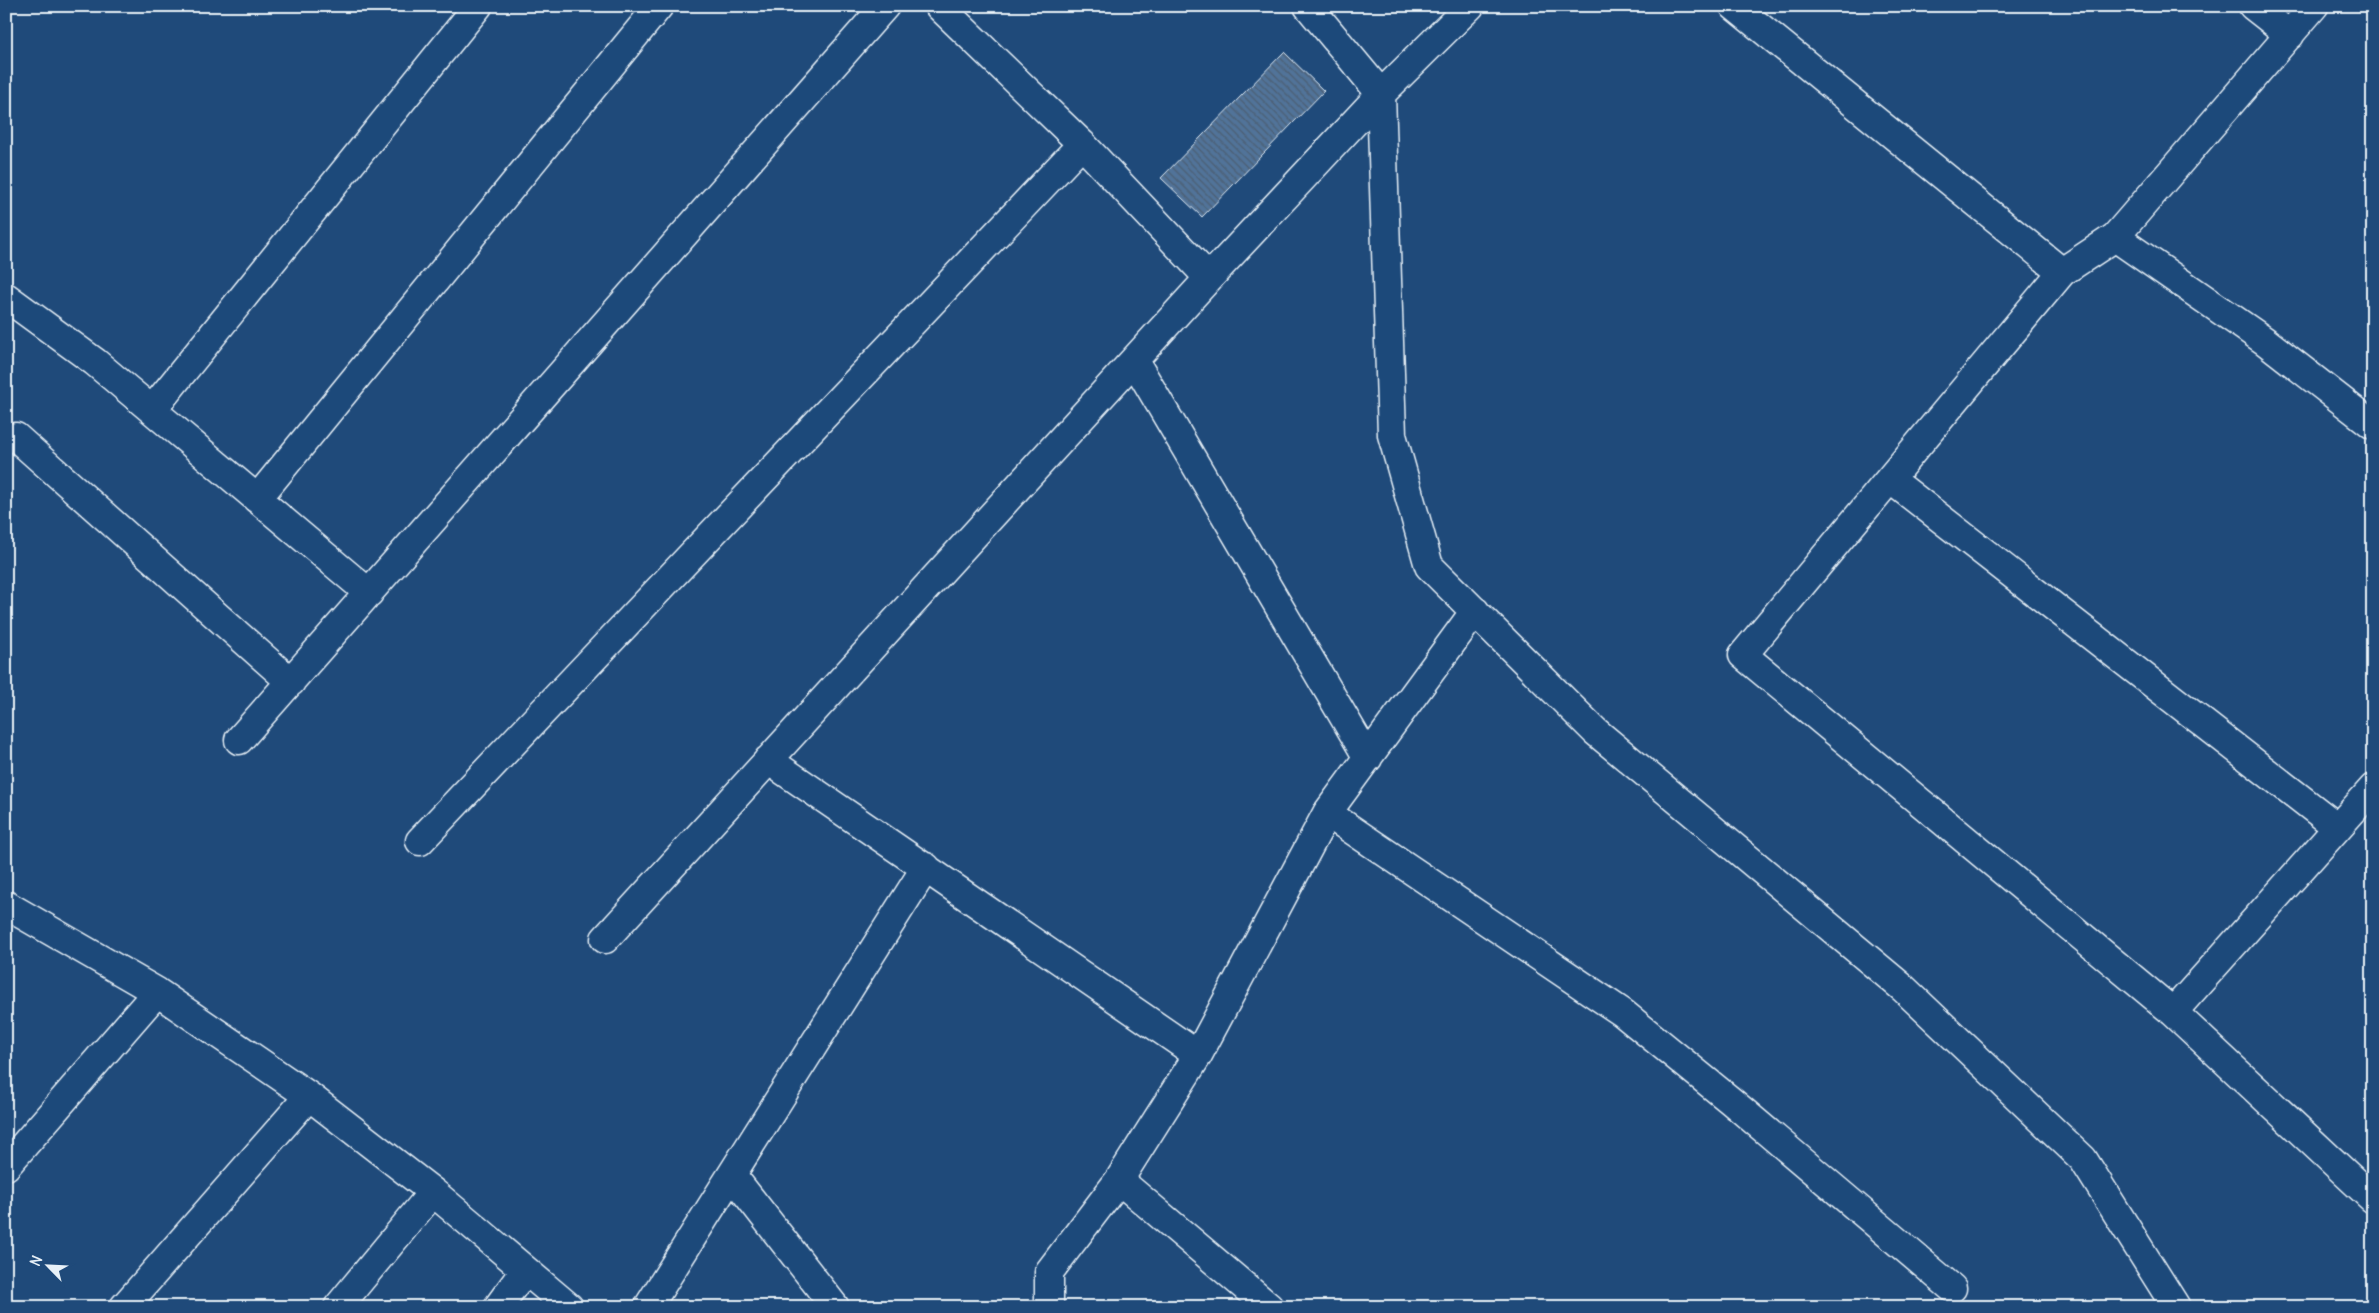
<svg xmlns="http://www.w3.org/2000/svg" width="2379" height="1313" font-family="Delius,sans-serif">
	<defs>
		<pattern id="building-back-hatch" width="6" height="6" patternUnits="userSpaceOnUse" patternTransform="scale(1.25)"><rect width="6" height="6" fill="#517399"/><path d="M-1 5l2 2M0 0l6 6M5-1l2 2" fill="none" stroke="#4c5e72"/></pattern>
	</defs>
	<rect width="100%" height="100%" fill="#1f4a7a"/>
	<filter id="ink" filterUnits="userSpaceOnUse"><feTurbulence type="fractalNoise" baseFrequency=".02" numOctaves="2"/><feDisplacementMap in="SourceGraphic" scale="10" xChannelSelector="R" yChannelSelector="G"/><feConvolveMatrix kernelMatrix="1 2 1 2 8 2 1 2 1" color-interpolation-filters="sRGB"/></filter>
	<g filter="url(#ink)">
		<path fill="url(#building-back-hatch)" stroke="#e8f1f8" d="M 1284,52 L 1324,91 L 1202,217 L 1161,178 Z"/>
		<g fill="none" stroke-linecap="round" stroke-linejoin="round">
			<g stroke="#e8f1f8" stroke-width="31">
				<path id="street" d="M 939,6 L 1082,144 L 1209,278
					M 1308,6 L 1381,94 L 1470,6
					M 1734,6 L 2062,272 L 2115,237
					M 2253,6 L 2290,35
					M 2314,6 L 2115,237 L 2265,341 L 2373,425
					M 1381,94 L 1392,435 L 1429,566 L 1595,731 L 1903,988 L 2083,1159 L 2176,1307
					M 2062,272 L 1743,655 L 2173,1012
					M 6,297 L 95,362 L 369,593
					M 1134,360 L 1368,758
					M 152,410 L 478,6
					M 16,437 L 291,682
					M 1890,479 L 2337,827
					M 257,499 L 659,6
					M 239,740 L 885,6
					M 768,760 L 1198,1055
					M 2373,788 L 2173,1012 L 2373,1199
					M 1327,813 L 1623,1013 L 1731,1101 L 1952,1288
					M 420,841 L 1082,144
					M 6,905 L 157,992 L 309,1096 L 433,1192 L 569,1307
					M 605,939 L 1209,278 L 1381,94
					M 6,1166 L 157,992
					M 732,1175 L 835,1307
					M 124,1307 L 309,1096
					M 338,1307 L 433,1192
					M 498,1307 L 525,1270
					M 648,1307 L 926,867
					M 1049,1307 L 1049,1272 L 1119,1180
					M 1269,1307 L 1119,1180 L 1198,1055 L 1327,813 L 1475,611"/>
			</g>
			<use href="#street" stroke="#1f4a7a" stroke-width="28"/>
		</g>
	</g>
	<rect width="2379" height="1313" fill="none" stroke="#1f4a7a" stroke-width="25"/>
	<rect x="12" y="12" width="2354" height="1288" fill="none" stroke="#e8f1f8" stroke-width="2" filter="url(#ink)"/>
	<g transform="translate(48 1266) rotate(294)" stroke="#1f4a7a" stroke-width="4" paint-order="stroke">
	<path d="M0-4L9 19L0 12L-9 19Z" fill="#e8f1f8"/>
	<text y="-8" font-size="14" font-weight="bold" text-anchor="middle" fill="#e8f1f8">N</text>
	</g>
</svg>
